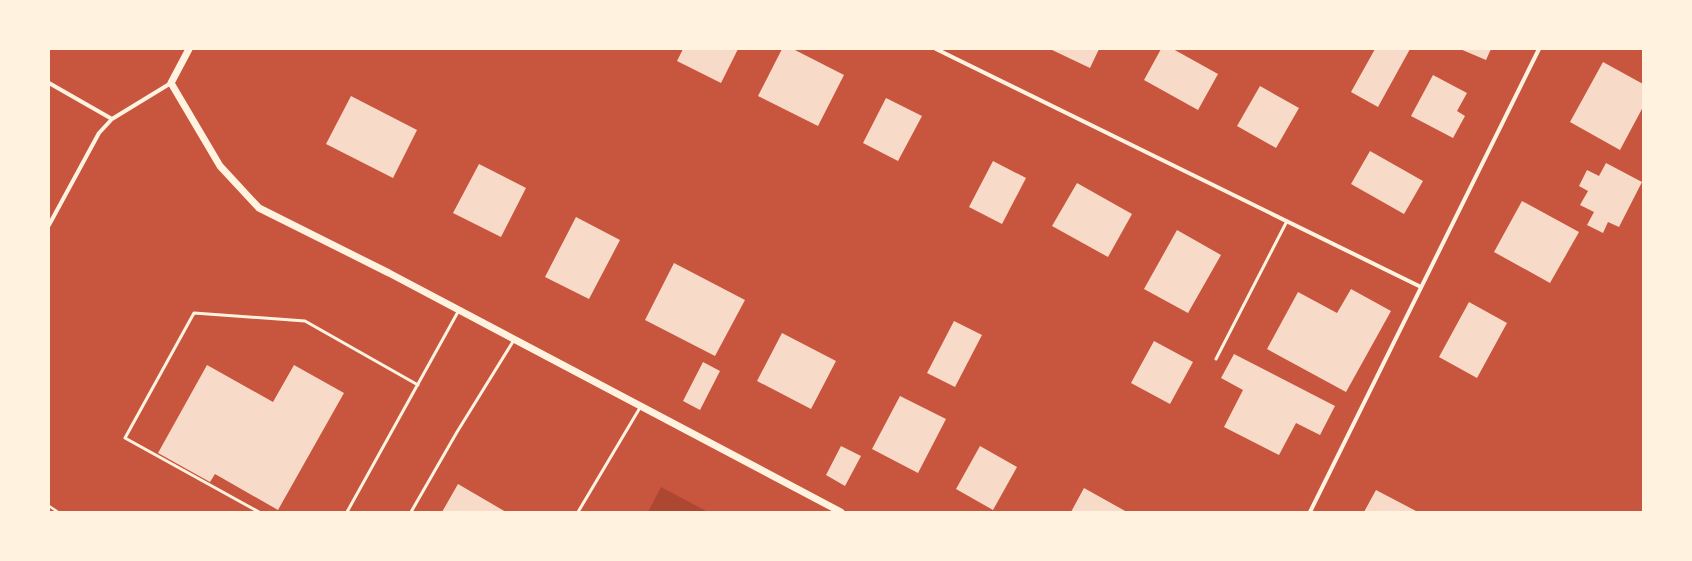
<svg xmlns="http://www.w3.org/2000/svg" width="1692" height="561" font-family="'Exo 2',sans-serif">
	<rect width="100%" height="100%" fill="#c8553d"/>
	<path fill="#ae4732" d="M 661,487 L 708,512 L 648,512 Z"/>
	<path fill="#f7dbc8" d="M 683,49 L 738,49 L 721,83 L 677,61 Z
		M 782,49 L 793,49 L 844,75 L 818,126 L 758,96 Z
		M 1050,49 L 1099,49 L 1090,68 Z
		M 1161,49 L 1173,49 L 1218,74 L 1198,110 L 1144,80 Z
		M 1375,49 L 1410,49 L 1378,107 L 1351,92 Z
		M 1460,49 L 1491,49 L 1486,60 Z
		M 1603,62 L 1643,84 L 1643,107 L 1620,150 L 1570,122 Z
		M 1433,75 L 1467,93 L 1457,111 L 1465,116 L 1453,138 L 1411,116 Z
		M 1260,86 L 1299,108 L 1276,148 L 1237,126 Z
		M 351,96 L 417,130 L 393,178 L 326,144 Z
		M 886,98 L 922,116 L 898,161 L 863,143 Z
		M 1370,151 L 1423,181 L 1404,214 L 1351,184 Z
		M 993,161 L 1026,178 L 1002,224 L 969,207 Z
		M 1606,163 L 1642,182 L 1619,227 L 1608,222 L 1603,233 L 1587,225 L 1594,212 L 1580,205 L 1588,191 L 1579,186 L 1587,170 L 1599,176 Z
		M 479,164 L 526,188 L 501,237 L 453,213 Z
		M 1077,183 L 1132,214 L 1108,257 L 1052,226 Z
		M 1522,201 L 1579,232 L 1550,283 L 1494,252 Z
		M 576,217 L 620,240 L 589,299 L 545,277 Z
		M 1177,230 L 1221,255 L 1188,313 L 1144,289 Z
		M 674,263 L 745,300 L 715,356 L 645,320 Z
		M 1351,289 L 1391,311 L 1346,392 L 1267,349 L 1298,292 L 1337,313 Z
		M 1469,302 L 1507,323 L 1477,378 L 1439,357 Z
		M 954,321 L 982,335 L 955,387 L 927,373 Z
		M 782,333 L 836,361 L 811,409 L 757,381 Z
		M 1154,341 L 1193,362 L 1170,404 L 1131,383 Z
		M 1234,354 L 1335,406 L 1320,435 L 1296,423 L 1279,455 L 1224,427 L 1243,390 L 1221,378 Z
		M 703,362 L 720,371 L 700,410 L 683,401 Z
		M 207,365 L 273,402 L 294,365 L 344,393 L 278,510 L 215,474 L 210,482 L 158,453 Z
		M 900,396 L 946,419 L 918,473 L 872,449 Z
		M 841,446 L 861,456 L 845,486 L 826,475 Z
		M 980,446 L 1017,467 L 993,510 L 956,489 Z
		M 458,484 L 506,512 L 442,512 Z
		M 1084,488 L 1127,512 L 1071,512 Z
		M 1376,490 L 1416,511 L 1415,512 L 1364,512 Z"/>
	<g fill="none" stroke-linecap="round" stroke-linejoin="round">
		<path stroke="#fff3e0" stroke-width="2.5" d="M 49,506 L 58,512"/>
		<path stroke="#fff3e0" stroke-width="3" d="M 1216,359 L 1287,221
			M 259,512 L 125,438 L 194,313 L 305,321 L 418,385
			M 347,512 L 459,310
			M 411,512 L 457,432 L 514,340
			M 578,512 L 641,406"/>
		<path stroke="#fff3e0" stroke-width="4" d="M 936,49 L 1421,287
			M 49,83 L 112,119
			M 49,225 L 99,133 L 112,119 L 171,83
			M 1310,512 L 1539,49"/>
		<path stroke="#fff3e0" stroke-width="7" d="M 189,49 L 171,83 L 220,166 L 259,208 L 389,273 L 841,512"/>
	</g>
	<rect width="1692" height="561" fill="none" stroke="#fff3e0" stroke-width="100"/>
</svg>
